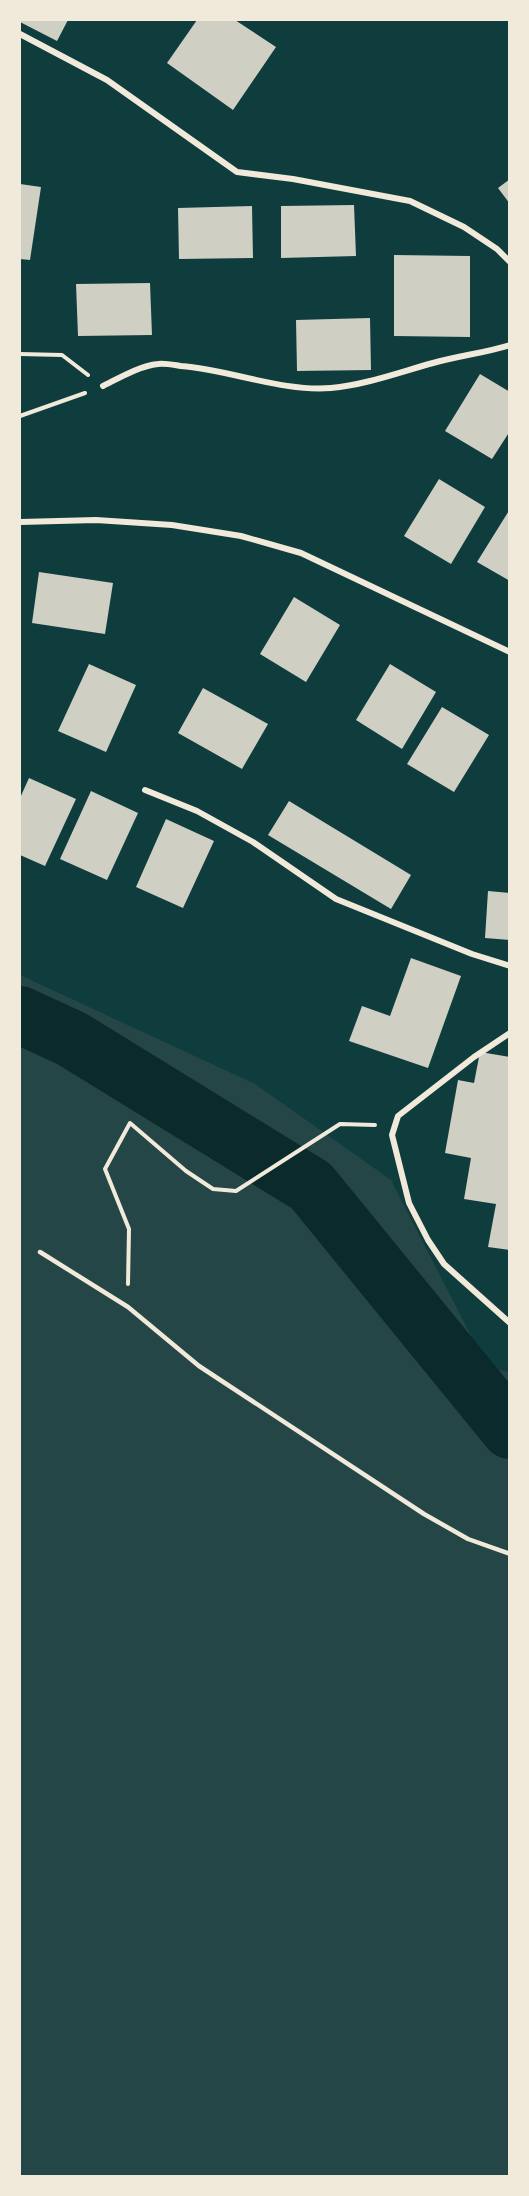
<svg xmlns="http://www.w3.org/2000/svg" width="529" height="2196" font-family="'Roboto Condensed',sans-serif">
	<rect width="100%" height="100%" fill="#0f3d3e"/>
	<path fill="#244646" d="M 20,975 L 255,1084 L 391,1180 L 487,1367 L 509,1372 L 509,2176 L 20,2176 Z"/>
	<g fill="none" stroke-linecap="round" stroke-linejoin="round">
		<path stroke="#0a2a2b" stroke-width="58" d="M 20,1015 L 72,1039 L 311,1186 L 510,1430"/>
	</g>
	<path fill="#cfcfc3" d="M 20,20 L 68,20 L 57,41 L 20,22 Z
		M 197,20 L 235,20 L 276,47 L 233,110 L 167,63 Z
		M 510,179 L 510,204 L 498,188 Z
		M 20,184 L 41,187 L 30,260 L 20,259 Z
		M 354,205 L 356,256 L 281,258 L 281,206 Z
		M 252,206 L 253,258 L 179,259 L 178,208 Z
		M 394,255 L 470,256 L 470,337 L 394,336 Z
		M 150,283 L 152,335 L 78,336 L 76,284 Z
		M 370,318 L 371,370 L 297,371 L 296,320 Z
		M 480,374 L 510,392 L 510,431 L 492,459 L 445,431 Z
		M 439,479 L 485,507 L 451,564 L 404,536 Z
		M 510,509 L 510,581 L 477,562 Z
		M 39,572 L 113,583 L 105,634 L 32,623 Z
		M 294,597 L 340,625 L 306,682 L 260,654 Z
		M 89,664 L 136,685 L 106,752 L 58,731 Z
		M 390,664 L 436,692 L 402,749 L 356,720 Z
		M 203,688 L 268,724 L 242,769 L 178,733 Z
		M 442,707 L 489,735 L 454,792 L 407,764 Z
		M 29,778 L 76,799 L 45,866 L 20,855 L 20,798 Z
		M 91,791 L 138,813 L 107,880 L 60,859 Z
		M 289,801 L 411,875 L 391,909 L 268,835 Z
		M 166,819 L 214,841 L 183,908 L 136,887 Z
		M 488,891 L 510,893 L 510,940 L 485,938 Z
		M 411,958 L 461,976 L 428,1068 L 349,1041 L 362,1006 L 390,1016 Z
		M 480,1052 L 510,1057 L 510,1250 L 488,1247 L 496,1204 L 464,1199 L 471,1158 L 445,1153 L 458,1080 L 474,1083 Z"/>
	<g fill="none" stroke-linecap="round" stroke-linejoin="round">
		<path stroke="#f1e9da" stroke-width="4" d="M 20,354 L 62,355 L 88,375
			M 20,416 L 85,393
			M 128,1284 L 129,1229 L 105,1169 L 130,1123 L 186,1171 L 213,1189 L 236,1191 L 340,1124 L 375,1125"/>
		<path stroke="#f1e9da" stroke-width="4.5" d="M 40,1252 L 128,1307 L 199,1366 L 424,1514 L 468,1539 L 510,1554"/>
		<path stroke="#f1e9da" stroke-width="6" d="M 20,34 L 107,80 L 237,172 L 293,179 L 410,201 L 464,227 L 497,249 L 510,262
			M 103,386 C 119,378 139,366 158,364 C 165,363 174,365 181,366 C 231,370 282,392 331,388 C 365,385 400,372 433,363 C 458,356 484,353 510,345
			M 20,522 L 96,520 L 172,525 L 241,536 L 301,553 L 510,652
			M 145,790 L 197,811 L 253,842 L 336,899 L 472,954 L 510,966
			M 510,1033 L 474,1057 L 398,1116 L 392,1135 L 409,1203 L 428,1240 L 444,1264 L 510,1323"/>
	</g>
	<rect width="529" height="2196" fill="none" stroke="#f1e9da" stroke-width="42"/>
</svg>
